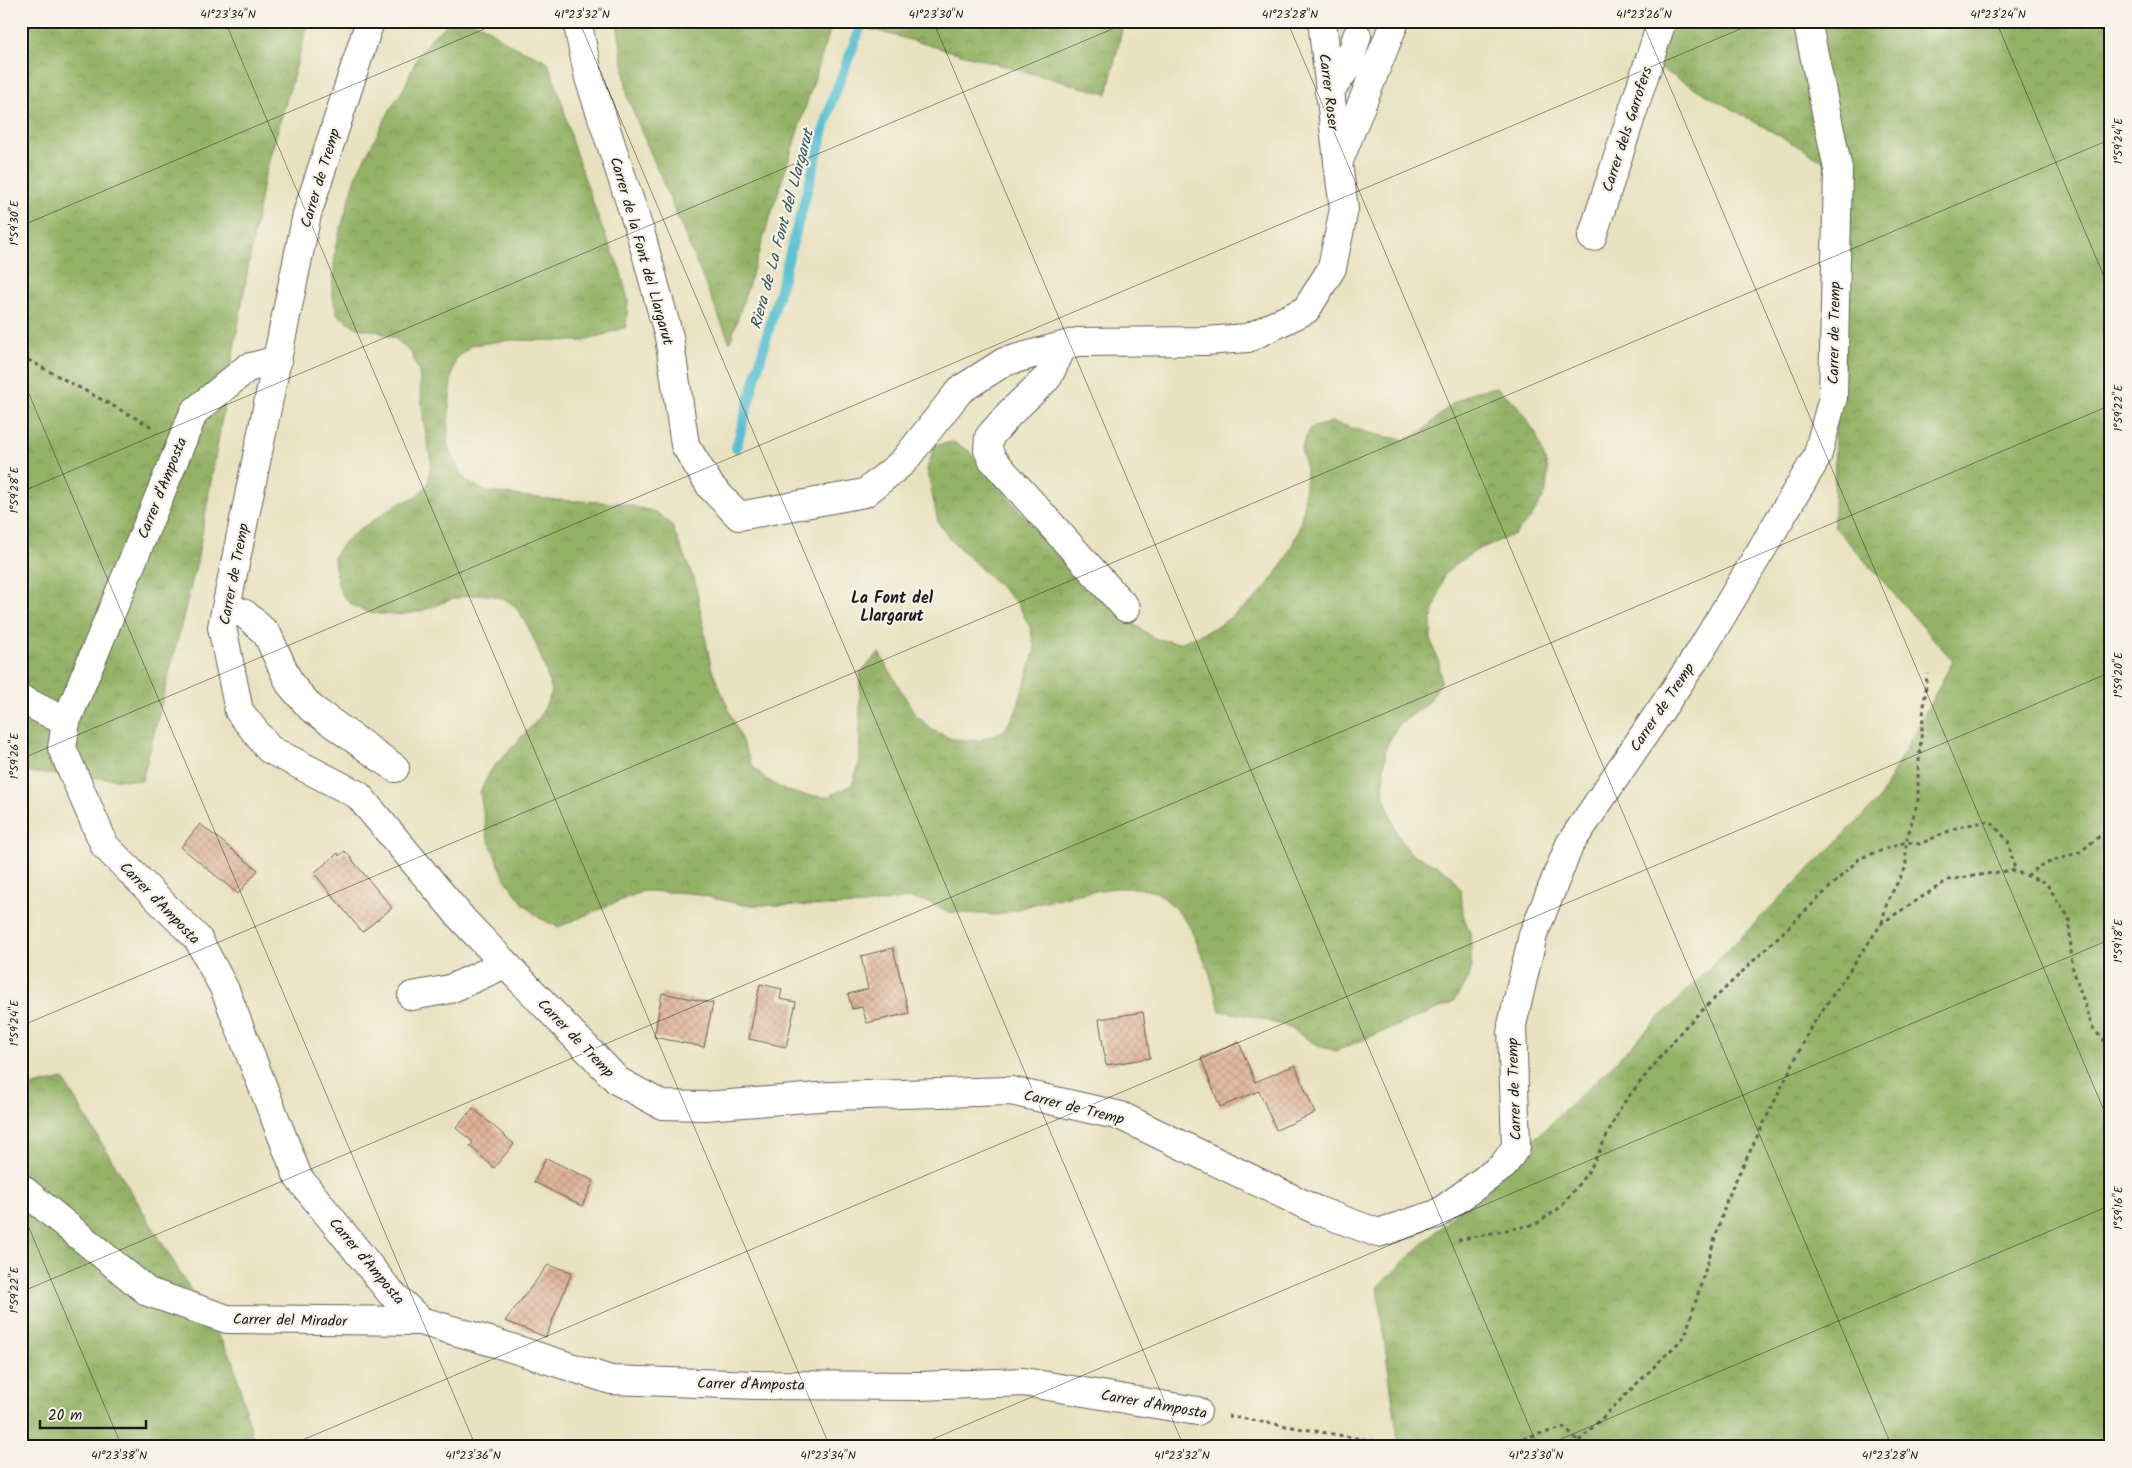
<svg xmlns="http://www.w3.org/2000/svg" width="2132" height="1468" font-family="Kalam,sans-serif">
	<defs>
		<pattern id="forest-crowns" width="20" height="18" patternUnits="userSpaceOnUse" patternTransform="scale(1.25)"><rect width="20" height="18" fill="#93b265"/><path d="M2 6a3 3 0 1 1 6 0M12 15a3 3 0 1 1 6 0" fill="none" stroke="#7e9857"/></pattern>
		<pattern id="building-cross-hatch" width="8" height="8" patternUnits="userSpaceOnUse" patternTransform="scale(1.25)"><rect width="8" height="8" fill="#dfb397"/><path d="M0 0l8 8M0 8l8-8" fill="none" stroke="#bf9982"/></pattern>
	</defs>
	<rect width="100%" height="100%" fill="#f7f3e8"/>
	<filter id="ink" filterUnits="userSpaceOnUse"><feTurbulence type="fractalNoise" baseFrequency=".02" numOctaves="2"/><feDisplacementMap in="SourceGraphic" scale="10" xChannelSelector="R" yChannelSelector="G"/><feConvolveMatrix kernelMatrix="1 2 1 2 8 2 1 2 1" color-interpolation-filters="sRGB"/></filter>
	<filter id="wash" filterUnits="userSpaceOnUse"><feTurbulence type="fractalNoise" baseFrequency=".0096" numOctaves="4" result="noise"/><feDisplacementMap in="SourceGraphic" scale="20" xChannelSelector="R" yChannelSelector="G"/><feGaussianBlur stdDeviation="1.12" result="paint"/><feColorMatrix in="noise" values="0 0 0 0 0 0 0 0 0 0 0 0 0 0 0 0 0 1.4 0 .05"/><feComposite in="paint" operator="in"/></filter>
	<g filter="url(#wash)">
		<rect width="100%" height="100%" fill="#e9e2c0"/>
		<path fill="url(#forest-crowns)" stroke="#586740" d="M 21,21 L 309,21 L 263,182 L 197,562 L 142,781 L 21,772 Z
			M 464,21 C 484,21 496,37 513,46 C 525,52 537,55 548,62 L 563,106 L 572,142 L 599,220 L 620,269 L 628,300 L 626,327 L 585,341 L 511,340 L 472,345 L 455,360 L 451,381 L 447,444 L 455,463 L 466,481 L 487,492 L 557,500 L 619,503 L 656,512 L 671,524 L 695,582 L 711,667 L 752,765 L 766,779 L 784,790 L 803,795 L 827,797 L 852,785 L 860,761 L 860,672 L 879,653 L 915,714 L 932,730 L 952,739 L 978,741 L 1004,731 L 1016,712 L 1035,650 L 1030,627 L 1018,604 L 949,538 L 938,522 L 927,469 L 935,445 L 953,442 L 969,451 L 1035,529 L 1102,591 L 1134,624 L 1155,639 L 1180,643 L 1218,626 L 1253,601 L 1267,586 L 1286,559 L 1298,532 L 1304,507 L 1306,469 L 1301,448 L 1310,428 L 1332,422 L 1373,434 L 1405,440 L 1422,432 L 1450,405 L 1473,392 L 1496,387 L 1517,405 L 1536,434 L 1548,469 L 1546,492 L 1531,518 L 1515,534 L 1477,550 L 1459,562 L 1444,575 L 1431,621 L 1431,641 L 1439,663 L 1441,682 L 1430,700 L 1397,727 L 1386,747 L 1384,768 L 1383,793 L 1397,834 L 1410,853 L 1432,863 L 1450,874 L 1461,890 L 1463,915 L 1470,933 L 1472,968 L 1464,987 L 1452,1003 L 1336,1051 L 1318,1046 L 1289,1027 L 1251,1016 L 1220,1011 L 1210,974 L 1189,925 L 1174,907 L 1157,892 L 1137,888 L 1115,888 L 1088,892 L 1041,902 L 998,915 L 946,912 L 929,902 L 907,898 L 864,905 L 835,906 L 744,905 L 691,893 L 643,891 L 558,927 L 539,918 L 522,902 L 505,879 L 487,836 L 480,792 L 491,770 L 540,717 L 552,692 C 546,669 530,621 513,605 C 497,590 466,594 447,601 C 435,605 424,611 412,613 C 390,617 358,615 344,597 C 336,585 335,569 334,556 L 345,541 L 362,528 L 397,504 L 415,498 L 428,484 L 431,462 L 423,417 L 419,372 L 411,353 L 396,339 L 376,331 L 357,328 L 337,314 L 332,292 L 336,244 L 358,171 L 391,108 L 404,88 L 417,58 L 432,37 L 449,23 Z
			M 617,21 L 833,21 L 730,343 L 628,99 Z
			M 841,21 L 1124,21 L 1107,94 Z
			M 1658,21 L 2111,21 L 2111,1447 L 1399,1447 L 1377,1287 L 1597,1080 L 1878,801 L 1953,661 L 1834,526 L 1838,169 L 1661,69 Z
			M 63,1079 L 233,1360 L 255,1447 L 21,1447 L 21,1089 Z"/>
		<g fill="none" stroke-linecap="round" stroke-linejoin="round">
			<path stroke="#57c0d3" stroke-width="10" d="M 736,448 L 832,101 L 863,21"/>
		</g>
		<g id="blocks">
			<path fill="url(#building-cross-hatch)" d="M 200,824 L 258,870 L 238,894 L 181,847 Z
				M 345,851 L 392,908 L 362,932 L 314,873 L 338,853 L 339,856 Z
				M 893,948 L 909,1013 L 867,1023 L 862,1007 L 852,1009 L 848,994 L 868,989 L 861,956 Z
				M 760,984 L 782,989 L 780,999 L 796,1002 L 786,1047 L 749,1039 Z
				M 662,993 L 713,1003 L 704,1047 L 654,1037 Z
				M 1143,1012 L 1150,1058 L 1106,1065 L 1099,1019 Z
				M 1239,1042 L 1255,1082 L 1295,1065 L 1315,1113 L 1276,1130 L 1259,1091 L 1220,1107 L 1201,1058 Z
				M 473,1108 L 514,1144 L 494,1168 L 470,1146 L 473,1142 L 456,1128 Z
				M 546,1158 L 594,1181 L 582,1206 L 534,1182 Z
				M 548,1265 L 572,1272 L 546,1337 L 505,1321 Z"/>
		</g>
	</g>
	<g filter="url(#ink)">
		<use href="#blocks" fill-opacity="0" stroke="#646155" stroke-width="1"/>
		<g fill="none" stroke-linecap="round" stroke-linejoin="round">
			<g stroke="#646155" stroke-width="30">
				<path id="minor" d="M 370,21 L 307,214 L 222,627 L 239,711 L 269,749 L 358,795 L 464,921 L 618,1081 L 662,1105 L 705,1106 L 831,1096 L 1011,1091 L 1121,1116 L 1316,1210 L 1378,1233 L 1437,1214 L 1503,1166 L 1516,1147 L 1512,1025 L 1533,935 L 1570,844 L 1700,652 L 1817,457 L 1833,397 L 1838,169 L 1807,21
					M 577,21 L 589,78 L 641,235 L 669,337 L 685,445 L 711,487 L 739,516 L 865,493 L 903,462 L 960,390 L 1004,362 L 1077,342 L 1205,341 L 1248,338 L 1306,310 L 1332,268 L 1344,209 L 1338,163 L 1395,21
					M 1322,21 L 1338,161
					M 1329,92 L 1348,66 L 1357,36
					M 1592,237 L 1662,21
					M 1063,346 L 1048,377 L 1010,413 L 989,437 L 988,450 L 992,459 L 1126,608
					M 278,360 L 247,368 L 194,412 L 66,722 L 62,748 L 105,846 L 198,939 L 225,990 L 298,1177 L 390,1292 L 421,1321 L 496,1343 L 611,1380 L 757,1385 L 919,1386 L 1024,1382 L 1197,1411
					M 226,607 L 245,614 L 267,634 L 290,684 L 311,708 L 395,768
					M 21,699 L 66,722
					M 412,996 L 450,989 L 505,964
					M 21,1188 L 148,1292 L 227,1319 L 421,1321"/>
			</g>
			<path stroke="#646155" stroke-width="3" stroke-dasharray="4 4" stroke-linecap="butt" d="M 21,356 L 154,428
				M 2027,876 L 2039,866 L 2080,852 L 2111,827
				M 1882,923 L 1887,902 L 1906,867 L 1906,842 L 1918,800 L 1918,771 L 1927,674
				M 1458,1240 L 1536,1224 L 1561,1207 L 1591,1168 L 1622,1105 L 1683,1029 L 1860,858 L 1906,842 L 1920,844 L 1958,827 L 1990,821 L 2008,841 L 2015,870
				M 1228,1416 L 1385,1443 L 1425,1447
				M 1579,1441 L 1685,1336 L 1728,1196 L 1811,1027 L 1882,923 L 1948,880 L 2012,870 L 2046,883 L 2069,918 L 2072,966 L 2093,1029 L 2111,1047
				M 1484,1447 L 1564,1428 L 1579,1441 L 1582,1447"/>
			<use href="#minor" stroke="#fff" stroke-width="28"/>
		</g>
	</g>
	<path fill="none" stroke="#1c1c1c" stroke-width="1" stroke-opacity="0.45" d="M 225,21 L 830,1447M 579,21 L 1184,1447M 933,21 L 1538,1447M 1287,21 L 1892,1447M 1642,21 L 2111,1127M 1996,21 L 2111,293M 21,226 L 503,21M 21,375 L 476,1447M 21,492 L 1131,21M 21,759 L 1759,21M 21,1026 L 2111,139M 21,1209 L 122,1447M 21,1292 L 2111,405M 286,1447 L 2111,672M 914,1447 L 2111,939M 1542,1447 L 2111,1205"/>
	<g text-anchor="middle" stroke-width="4.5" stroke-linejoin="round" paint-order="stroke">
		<g font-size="15" fill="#1c1c1c" stroke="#f7f3e8">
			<text transform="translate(1329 92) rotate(83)" y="5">Carrer Roser</text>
			<text transform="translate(1627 129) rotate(-72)" y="5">Carrer dels Garrofers</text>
			<text transform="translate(320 178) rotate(-73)" y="5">Carrer de Tremp</text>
			<text transform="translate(642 251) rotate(74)" y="5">Carrer de la Font del Llargarut</text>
			<text transform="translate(1834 333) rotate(-89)" y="5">Carrer de Tremp</text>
			<text transform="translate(162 488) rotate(-68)" y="5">Carrer d'Amposta</text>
			<text transform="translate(234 574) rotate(-79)" y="5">Carrer de Tremp</text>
			<text transform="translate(1662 707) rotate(-56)" y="5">Carrer de Tremp</text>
			<text transform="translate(160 903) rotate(46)" y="5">Carrer d'Amposta</text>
			<text transform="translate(576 1038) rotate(46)" y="5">Carrer de Tremp</text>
			<text transform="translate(1514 1089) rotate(-92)" y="5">Carrer de Tremp</text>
			<text transform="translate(1074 1107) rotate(14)" y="5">Carrer de Tremp</text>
			<text transform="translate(367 1261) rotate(50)" y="5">Carrer d'Amposta</text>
			<text transform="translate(290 1320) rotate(1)" y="5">Carrer del Mirador</text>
			<text transform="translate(751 1384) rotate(1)" y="5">Carrer d'Amposta</text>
			<text transform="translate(1154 1404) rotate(10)" y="5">Carrer d'Amposta</text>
		</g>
		<g font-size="16" font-style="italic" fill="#31555c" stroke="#f7f3e8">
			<text transform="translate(781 229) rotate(-75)" y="6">Riera de La Font del Llargarut</text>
		</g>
		<g font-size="16" font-weight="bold" fill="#1c1c1c" stroke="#f7f3e8">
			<text x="892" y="603">La Font del<tspan x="892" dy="18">Llargarut</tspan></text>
		</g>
	</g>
	<rect width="2132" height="1468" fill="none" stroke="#f7f3e8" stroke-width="55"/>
	<path d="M40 1420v8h106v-8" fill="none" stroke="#1c1c1c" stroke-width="2.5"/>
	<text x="48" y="1420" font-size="15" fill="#1c1c1c" stroke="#f7f3e8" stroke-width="4" paint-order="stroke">20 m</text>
	<rect x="28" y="28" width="2076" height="1412" fill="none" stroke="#1c1c1c" stroke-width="2"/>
	<g font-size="12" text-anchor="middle" fill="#1c1c1c">
		<text x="228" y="18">41°23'34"N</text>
		<text x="582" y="18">41°23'32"N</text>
		<text x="936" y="18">41°23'30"N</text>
		<text x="1290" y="18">41°23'28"N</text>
		<text x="1644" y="18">41°23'26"N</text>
		<text x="1998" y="18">41°23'24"N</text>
		<text transform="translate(2118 141) rotate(-90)" y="4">1°59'24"E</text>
		<text transform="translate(14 223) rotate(-90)" y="4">1°59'30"E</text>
		<text transform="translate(2118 408) rotate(-90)" y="4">1°59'22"E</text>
		<text transform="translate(14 490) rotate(-90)" y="4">1°59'28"E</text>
		<text transform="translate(2118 675) rotate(-90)" y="4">1°59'20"E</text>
		<text transform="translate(14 756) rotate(-90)" y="4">1°59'26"E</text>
		<text transform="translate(2118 941) rotate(-90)" y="4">1°59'18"E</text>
		<text transform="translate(14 1023) rotate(-90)" y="4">1°59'24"E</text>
		<text transform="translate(2118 1208) rotate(-90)" y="4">1°59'16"E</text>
		<text transform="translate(14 1290) rotate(-90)" y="4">1°59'22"E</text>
		<text x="119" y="1459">41°23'38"N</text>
		<text x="473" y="1459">41°23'36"N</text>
		<text x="828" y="1459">41°23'34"N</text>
		<text x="1182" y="1459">41°23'32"N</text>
		<text x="1536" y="1459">41°23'30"N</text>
		<text x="1890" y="1459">41°23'28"N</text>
	</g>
</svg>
